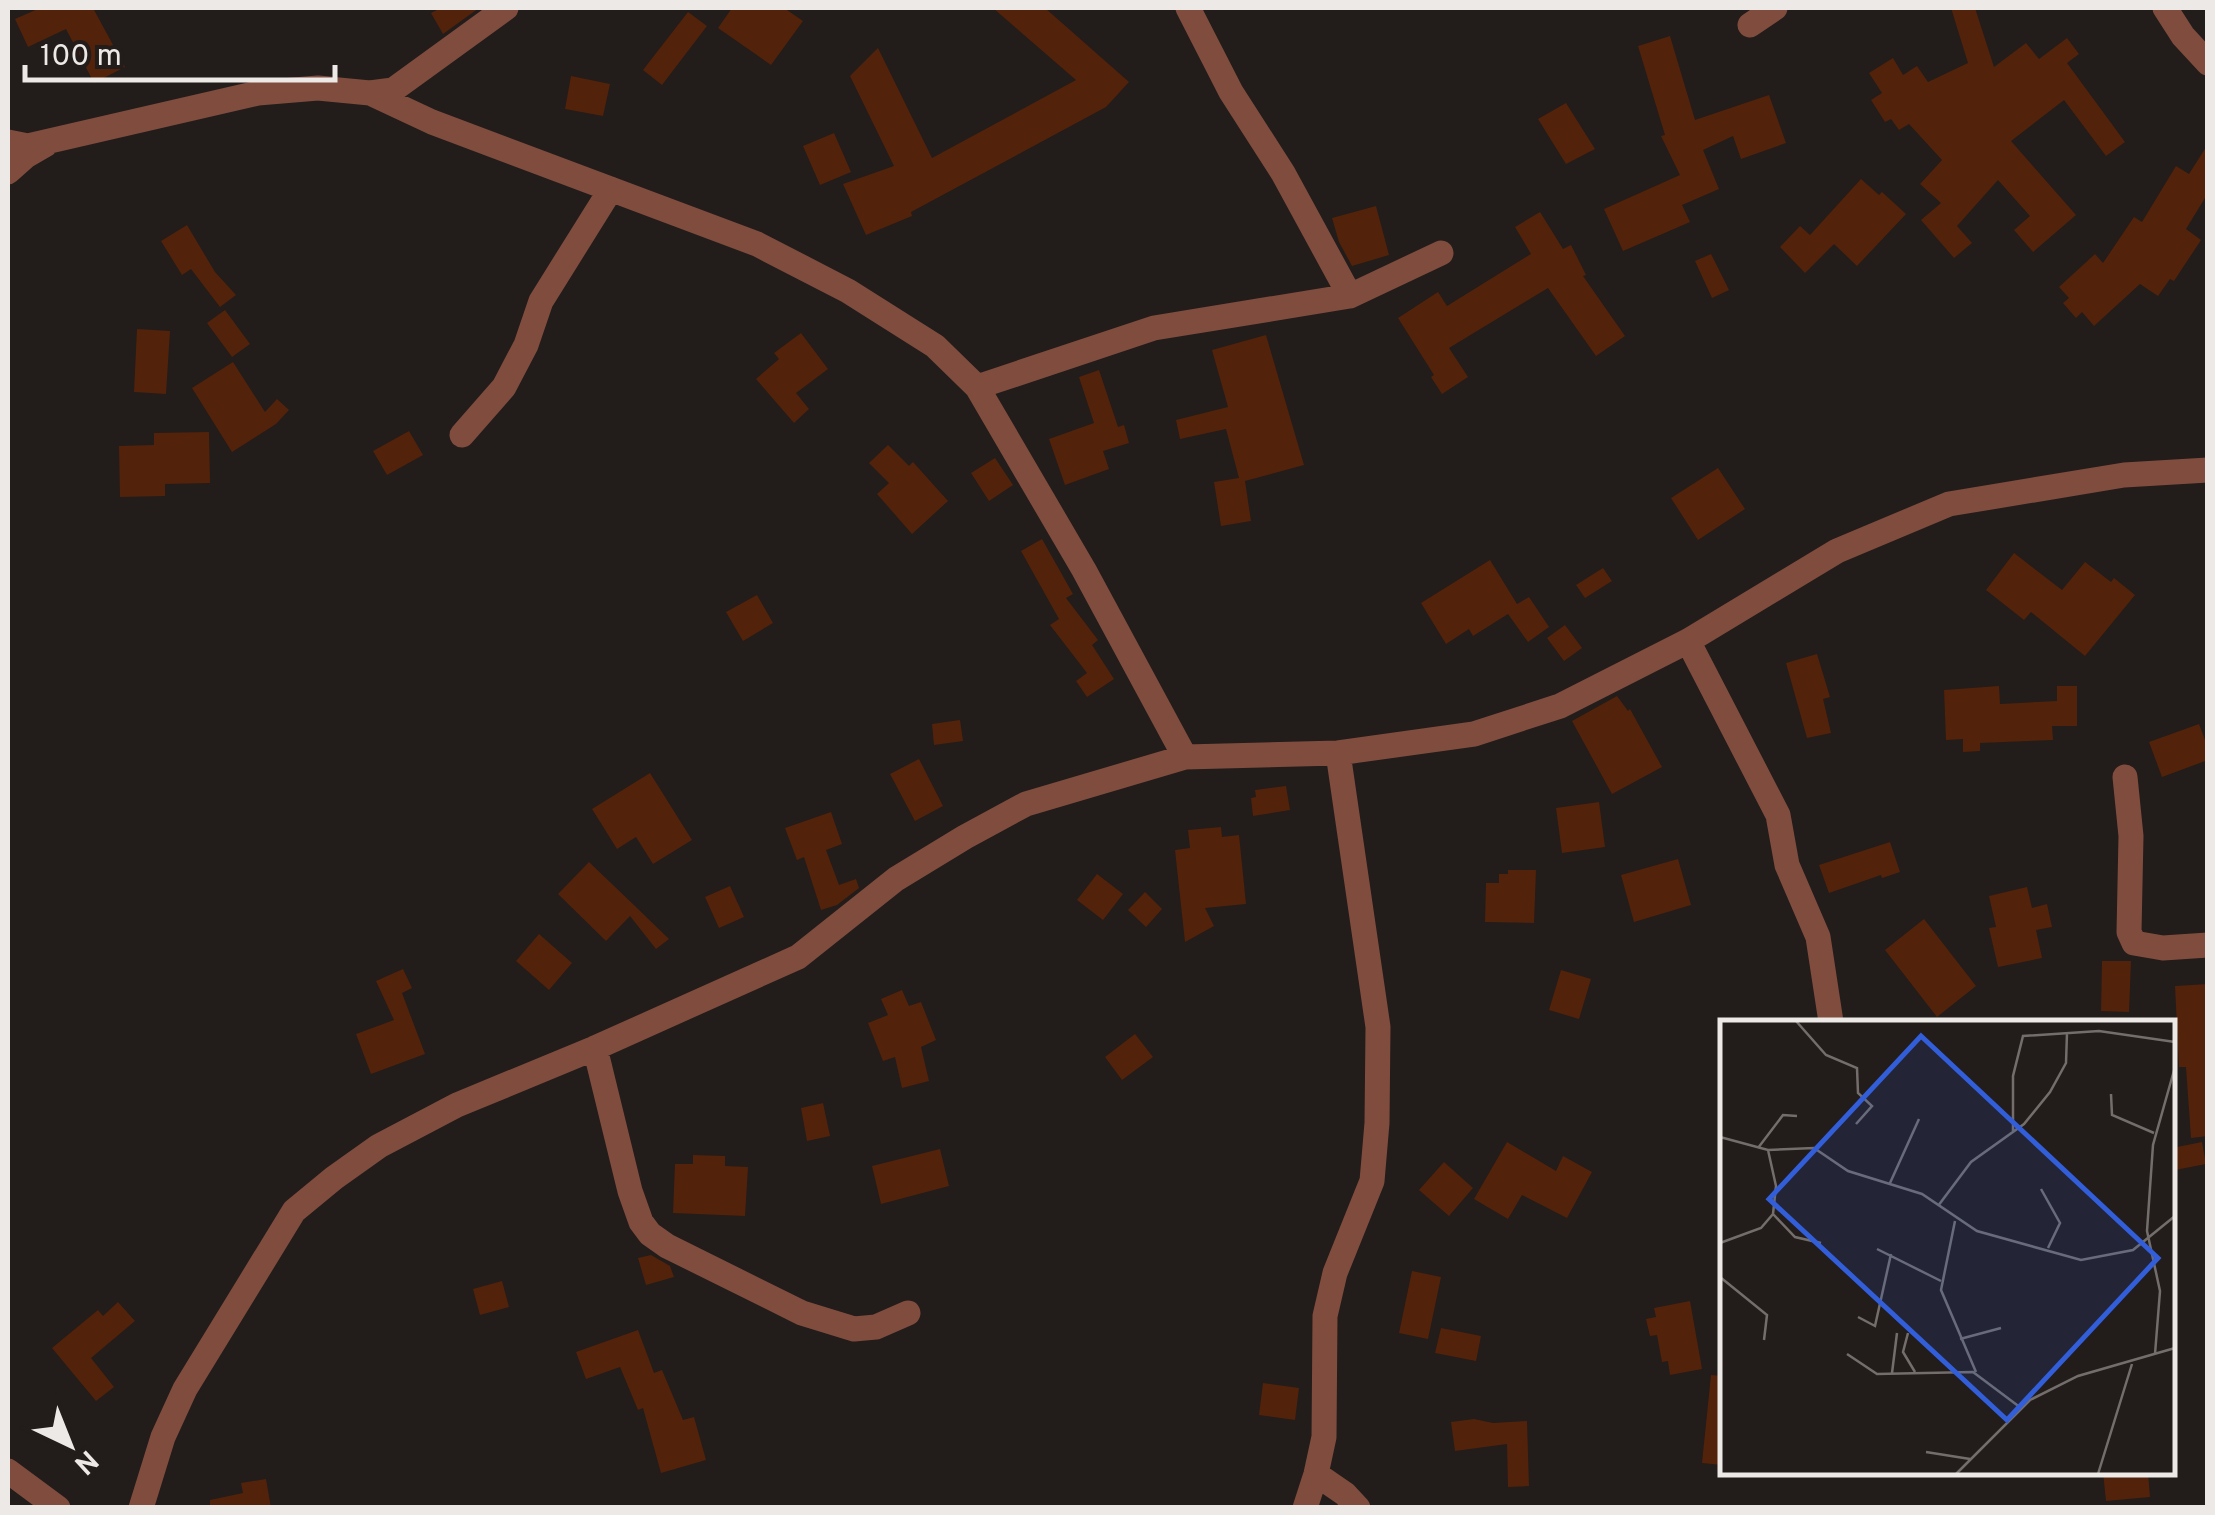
<svg xmlns="http://www.w3.org/2000/svg" width="2215" height="1515" font-family="Overpass,sans-serif">
	<rect width="100%" height="100%" fill="#221c1a"/>
	<path fill="#53220a" d="M 40,8 L 93,8 L 125,67 L 94,83 L 66,29 L 28,47 L 15,19 Z
		M 441,8 L 479,8 L 443,34 L 431,13 Z
		M 732,8 L 784,8 L 803,21 L 771,65 L 718,28 Z
		M 993,8 L 1045,8 L 1129,82 L 1106,107 L 911,212 L 912,216 L 866,235 L 843,184 L 894,166 L 850,76 L 878,48 L 932,158 L 1076,80 Z
		M 1951,8 L 1975,8 L 1994,67 L 2026,43 L 2039,59 L 2067,38 L 2079,54 L 2067,63 L 2125,142 L 2106,156 L 2064,100 L 2011,141 L 2076,215 L 2033,252 L 2014,230 L 2030,216 L 1998,180 L 1957,226 L 1972,243 L 1954,258 L 1921,220 L 1941,203 L 1920,184 L 1942,160 L 1909,124 L 1899,130 L 1891,119 L 1885,122 L 1871,100 L 1882,93 L 1869,73 L 1893,58 L 1903,75 L 1917,66 L 1928,82 L 1968,63 Z
		M 688,12 L 707,26 L 662,85 L 643,70 Z
		M 1670,36 L 1695,120 L 1769,95 L 1786,143 L 1741,159 L 1733,136 L 1703,150 L 1719,189 L 1682,205 L 1690,222 L 1623,251 L 1604,209 L 1680,175 L 1661,136 L 1665,135 L 1638,46 Z
		M 571,76 L 610,84 L 603,116 L 565,109 Z
		M 1566,103 L 1595,149 L 1566,164 L 1538,119 Z
		M 834,133 L 851,172 L 820,185 L 803,146 Z
		M 2208,144 L 2208,193 L 2186,229 L 2201,240 L 2174,281 L 2170,279 L 2158,296 L 2140,284 L 2094,326 L 2082,312 L 2076,318 L 2063,303 L 2069,298 L 2059,287 L 2095,254 L 2103,263 L 2134,217 L 2142,222 L 2176,166 L 2189,174 Z
		M 1861,179 L 1879,195 L 1882,192 L 1906,214 L 1857,266 L 1834,244 L 1805,273 L 1780,247 L 1800,226 L 1810,235 Z
		M 1376,206 L 1389,255 L 1352,266 L 1339,242 L 1332,218 Z
		M 1540,212 L 1563,249 L 1571,245 L 1586,275 L 1583,276 L 1625,336 L 1596,356 L 1548,288 L 1449,348 L 1468,377 L 1442,394 L 1431,377 L 1434,375 L 1398,318 L 1438,292 L 1447,306 L 1531,254 L 1515,227 Z
		M 187,225 L 215,272 L 236,295 L 220,307 L 191,269 L 182,275 L 161,241 Z
		M 1711,254 L 1729,290 L 1712,298 L 1695,261 Z
		M 225,310 L 250,344 L 232,357 L 207,323 Z
		M 137,329 L 170,331 L 166,394 L 134,392 Z
		M 801,333 L 828,369 L 796,393 L 809,409 L 794,423 L 756,379 L 779,359 L 774,353 Z
		M 1266,335 L 1304,465 L 1245,481 L 1251,521 L 1221,526 L 1214,482 L 1239,478 L 1226,429 L 1180,439 L 1176,420 L 1228,407 L 1212,350 Z
		M 233,362 L 265,412 L 277,399 L 289,410 L 276,424 L 232,452 L 192,388 Z
		M 1099,370 L 1118,427 L 1124,425 L 1129,443 L 1103,451 L 1109,469 L 1065,485 L 1049,439 L 1094,423 L 1079,377 Z
		M 409,431 L 423,455 L 387,475 L 373,451 Z
		M 209,432 L 210,483 L 165,484 L 165,496 L 120,497 L 119,446 L 154,445 L 154,433 Z
		M 888,445 L 909,466 L 913,462 L 948,501 L 912,534 L 877,494 L 889,483 L 869,463 Z
		M 995,458 L 1013,485 L 989,501 L 971,473 Z
		M 1718,468 L 1745,509 L 1698,540 L 1671,498 Z
		M 1042,539 L 1073,594 L 1066,598 L 1098,640 L 1092,645 L 1114,679 L 1087,697 L 1076,681 L 1087,673 L 1050,625 L 1059,619 L 1021,551 Z
		M 2014,553 L 2062,590 L 2085,562 L 2111,582 L 2114,578 L 2135,595 L 2085,656 L 2031,612 L 2024,620 L 1986,590 Z
		M 1490,560 L 1517,604 L 1529,597 L 1549,627 L 1528,642 L 1508,614 L 1473,636 L 1469,629 L 1446,644 L 1421,603 Z
		M 1603,568 L 1612,581 L 1585,598 L 1576,585 Z
		M 757,595 L 773,623 L 743,641 L 726,612 Z
		M 1565,625 L 1582,648 L 1564,661 L 1547,638 Z
		M 1817,654 L 1830,697 L 1823,699 L 1831,733 L 1807,738 L 1786,663 Z
		M 1999,686 L 2000,704 L 2057,701 L 2057,686 L 2077,686 L 2077,726 L 2052,726 L 2053,740 L 1980,743 L 1980,751 L 1963,752 L 1963,739 L 1946,740 L 1944,690 Z
		M 1617,696 L 1628,711 L 1630,709 L 1662,767 L 1612,794 L 1572,721 Z
		M 960,720 L 963,741 L 934,745 L 932,724 Z
		M 2199,724 L 2208,748 L 2208,760 L 2162,777 L 2149,742 Z
		M 919,759 L 943,806 L 915,821 L 890,774 Z
		M 650,773 L 692,840 L 653,864 L 636,837 L 617,849 L 592,809 Z
		M 1286,786 L 1290,810 L 1253,816 L 1251,798 L 1256,797 L 1255,790 Z
		M 1599,802 L 1605,847 L 1562,853 L 1556,808 Z
		M 831,812 L 842,844 L 826,850 L 839,885 L 856,879 L 859,888 L 837,905 L 821,910 L 804,857 L 797,860 L 785,828 Z
		M 1221,827 L 1222,837 L 1239,835 L 1246,904 L 1205,908 L 1214,926 L 1185,942 L 1175,850 L 1190,848 L 1188,830 Z
		M 1890,842 L 1900,872 L 1882,878 L 1881,875 L 1829,893 L 1819,865 Z
		M 1678,859 L 1691,905 L 1634,922 L 1621,875 Z
		M 589,862 L 637,908 L 669,939 L 656,949 L 630,916 L 606,941 L 558,894 Z
		M 1508,870 L 1536,870 L 1534,923 L 1485,922 L 1486,883 L 1499,883 L 1499,874 L 1508,874 Z
		M 1097,874 L 1123,894 L 1103,920 L 1077,900 Z
		M 730,886 L 744,917 L 719,928 L 705,897 Z
		M 2027,887 L 2032,908 L 2047,904 L 2052,927 L 2036,930 L 2042,958 L 1998,967 L 1989,928 L 1996,927 L 1989,896 Z
		M 1145,892 L 1162,909 L 1146,927 L 1128,910 Z
		M 1924,919 L 1976,986 L 1937,1017 L 1885,950 Z
		M 539,934 L 572,963 L 549,990 L 516,961 Z
		M 2102,961 L 2131,961 L 2129,1012 L 2101,1011 Z
		M 403,969 L 412,988 L 402,993 L 425,1054 L 371,1074 L 356,1034 L 394,1020 L 376,981 Z
		M 1561,970 L 1591,979 L 1579,1019 L 1549,1010 Z
		M 2208,984 L 2208,1136 L 2191,1138 L 2186,1067 L 2179,1067 L 2175,986 Z
		M 902,990 L 909,1006 L 921,1002 L 936,1040 L 921,1047 L 929,1081 L 902,1088 L 895,1057 L 883,1061 L 868,1023 L 888,1015 L 881,999 Z
		M 1135,1034 L 1153,1057 L 1122,1080 L 1105,1057 Z
		M 823,1103 L 830,1136 L 807,1141 L 801,1108 Z
		M 1507,1142 L 1556,1171 L 1563,1156 L 1592,1172 L 1567,1218 L 1522,1195 L 1508,1219 L 1474,1199 Z
		M 2202,1142 L 2206,1164 L 2175,1170 L 2172,1148 Z
		M 940,1149 L 949,1186 L 881,1204 L 872,1166 Z
		M 693,1155 L 725,1156 L 725,1166 L 748,1167 L 745,1216 L 673,1213 L 675,1164 L 693,1164 Z
		M 1444,1162 L 1473,1188 L 1449,1216 L 1419,1190 Z
		M 651,1255 L 670,1266 L 674,1277 L 646,1285 L 638,1258 Z
		M 1412,1271 L 1441,1277 L 1428,1339 L 1399,1333 Z
		M 502,1281 L 509,1307 L 480,1315 L 473,1289 Z
		M 1690,1301 L 1702,1369 L 1670,1375 L 1668,1361 L 1662,1362 L 1657,1335 L 1650,1336 L 1646,1319 L 1656,1317 L 1654,1308 Z
		M 118,1302 L 135,1321 L 91,1358 L 114,1387 L 96,1401 L 52,1348 L 98,1310 L 103,1316 Z
		M 1441,1328 L 1481,1336 L 1476,1361 L 1435,1353 Z
		M 638,1330 L 654,1373 L 662,1370 L 683,1420 L 694,1417 L 706,1460 L 661,1473 L 643,1408 L 638,1410 L 620,1367 L 586,1379 L 576,1352 Z
		M 1711,1375 L 1722,1376 L 1722,1465 L 1702,1463 Z
		M 1263,1383 L 1299,1388 L 1295,1420 L 1259,1415 Z
		M 1474,1419 L 1493,1423 L 1527,1421 L 1529,1486 L 1508,1487 L 1507,1444 L 1455,1451 L 1451,1422 Z
		M 2103,1472 L 2148,1472 L 2150,1497 L 2106,1501 Z
		M 266,1479 L 271,1508 L 210,1508 L 210,1500 L 243,1493 L 241,1483 Z"/>
	<g fill="none" stroke-linecap="round" stroke-linejoin="round">
		<path stroke="#7f4c3e" stroke-width="25" d="M 1188,8 L 1231,92 L 1283,173 L 1350,296
			M 2165,8 L 2183,36 L 2208,63
			M 1750,25 L 1775,8
			M 370,93 L 432,122 L 757,244 L 848,291 L 935,346 L 977,387 L 1084,570 L 1185,757
			M 8,142 L 28,146 L 258,93 L 318,88 L 370,93 L 393,90 L 506,8
			M 8,172 L 26,156 L 45,145
			M 977,387 L 1154,328 L 1350,296 L 1441,253
			M 462,435 L 504,387 L 526,345 L 541,301 L 611,189
			M 1688,641 L 1778,815 L 1787,865 L 1818,937 L 1831,1022
			M 2125,777 L 2131,836 L 2129,932 L 2134,943 L 2163,948 L 2208,945
			M 595,1048 L 630,1191 L 641,1222 L 650,1234 L 667,1246 L 802,1313 L 854,1329 L 876,1327 L 908,1313
			M 8,1471 L 58,1508
			M 1316,1474 L 1345,1494 L 1358,1508
			M 141,1508 L 163,1437 L 185,1389 L 294,1211 L 334,1178 L 379,1146 L 457,1105 L 595,1048 L 798,957 L 896,879 L 965,837 L 1026,804 L 1185,757 L 1338,753 L 1474,734 L 1560,706 L 1688,641 L 1837,551 L 1949,504 L 2124,475 L 2208,470
			M 1305,1508 L 1316,1474 L 1324,1437 L 1325,1316 L 1335,1273 L 1372,1181 L 1377,1123 L 1378,1027 L 1338,753"/>
	</g>
	<g transform="translate(1720 1020)">
		<rect width="455" height="455" fill="#221c1a"/>
		<path fill="none" stroke="#736e6c" stroke-width="2.5" d="M 76,1 L 106,35 L 137,48 L 138,73 L 152,86 L 136,104M 391,74 L 392,95 L 434,113M 293,111 L 293,56 L 303,16 L 379,11 L 455,22M 0,117 L 48,130 L 94,128 L 128,151 L 202,174 L 257,211 L 361,240 L 413,230 L 455,196M 38,128 L 63,95 L 77,96M 170,163 L 199,99M 321,169 L 340,203 L 328,228M 218,186 L 251,142 L 304,104 L 330,72 L 346,43 L 347,13M 53,194 L 75,217 L 101,223M 235,201 L 221,270 L 256,352M 0,223 L 41,208 L 53,194 L 56,166 L 48,130M 157,229 L 221,261M 0,257 L 47,295 L 44,320M 138,297 L 155,306 L 171,234M 188,313 L 183,332 L 195,352M 240,319 L 281,308M 127,334 L 157,354 L 253,352 L 301,388M 435,334 L 440,271 L 427,211 L 433,125 L 455,47M 172,353 L 177,313M 206,432 L 250,439M 236,454 L 310,380 L 358,356 L 455,328M 378,454 L 412,344"/>
		<path fill="#325eda" fill-opacity="0.15" stroke="#325eda" stroke-width="5" d="M 201,16 L 438,238 L 287,400 L 49,179 Z"/>
		<rect width="455" height="455" fill="none" stroke="#ece9e7" stroke-width="5"/>
	</g>
	<rect width="2215" height="1515" fill="none" stroke="#ece9e7" stroke-width="20"/>
	<g transform="translate(70 1445) rotate(137)" stroke="#221c1a" stroke-width="8" paint-order="stroke">
	<path d="M0-8L18 38L0 25L-18 38Z" fill="#ece9e7"/>
	<text y="-15" font-size="28" font-weight="bold" text-anchor="middle" fill="#ece9e7">N</text>
	</g>
	<path d="M25 65v15h310v-15" fill="none" stroke="#ece9e7" stroke-width="5"/>
	<text x="40" y="65" font-size="30" fill="#ece9e7" stroke="#221c1a" stroke-width="8" paint-order="stroke">100 m</text>
</svg>
